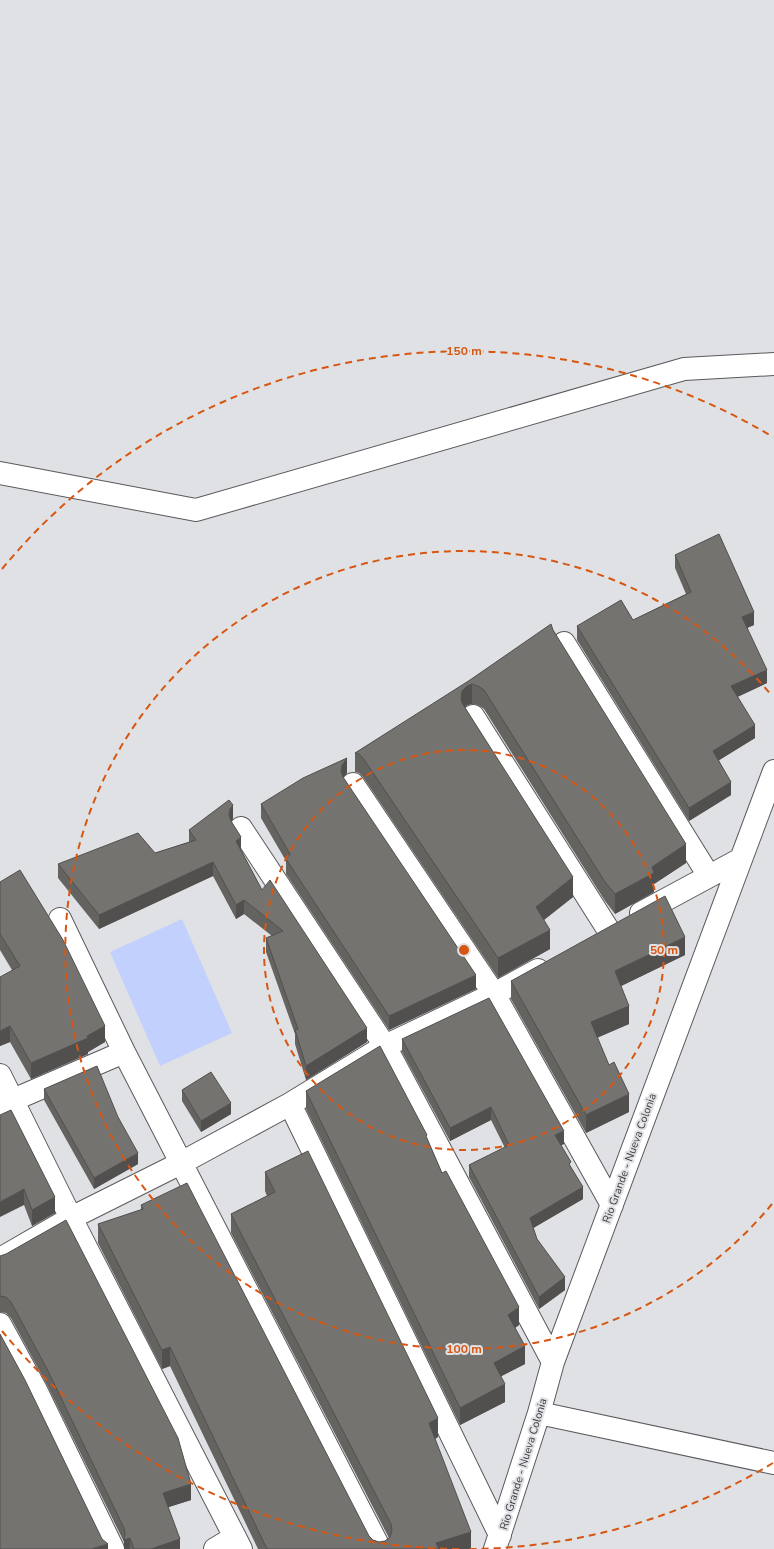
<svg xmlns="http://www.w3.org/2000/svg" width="774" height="1549" font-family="'Nunito Sans',sans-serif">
	<rect width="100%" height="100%" fill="#e0e1e4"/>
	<path fill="#c2d0fe" d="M 182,919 L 232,1033 L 160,1066 L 110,952 Z"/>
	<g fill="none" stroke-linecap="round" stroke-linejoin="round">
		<g stroke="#5a5a5d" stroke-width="24">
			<path id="minor" d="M 0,473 L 196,510 L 684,369 L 774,364
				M 564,643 L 709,876
				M 473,716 L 609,931
				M 353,784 L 494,994 L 612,1205
				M 241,828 L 385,1046 L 553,1362
				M 641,913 L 741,859
				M 60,919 L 124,1052 L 380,1549
				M 0,1075 L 71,1218 L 241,1549
				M 290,1104 L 500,1535
				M 1,1107 L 13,1100 L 124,1052
				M 0,1259 L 71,1218 L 181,1163 L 290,1104 L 385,1046 L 494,994 L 538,970
				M 0,1324 L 36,1390 L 113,1549
				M 539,1413 L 774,1463
				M 215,1549 L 235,1537
				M 495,1549 L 539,1413 L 553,1362 L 774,771"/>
		</g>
		<use href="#minor" stroke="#fff" stroke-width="22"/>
	</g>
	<path fill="#656360" d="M 675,555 L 754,625 L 747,628 L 767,683 L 737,697 L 755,738 L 719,760 L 731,795 L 689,821 L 577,640 L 577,626 L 633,620 L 686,594 L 675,568 Z
		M 553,630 L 686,863 L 654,884 L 654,892 L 615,914 L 605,901 L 484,709 L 478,705 L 472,704 L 467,705 L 465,707 L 573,897 L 544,920 L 550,949 L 498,978 L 363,777 L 359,773 L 355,772 L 355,753 Z
		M 347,773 L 343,777 L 476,989 L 389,1030 L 286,874 L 286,861 L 261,818 L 261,804 Z
		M 233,819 L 231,821 L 241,850 L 262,890 L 367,1042 L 306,1080 L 295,1044 L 295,1034 L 266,952 L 266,938 L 272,936 L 244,914 L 236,919 L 213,876 L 99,929 L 58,878 L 58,864 L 155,853 L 189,842 L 189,830 Z
		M 0,882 L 105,1042 L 88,1052 L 88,1054 L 31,1079 L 10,1042 L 0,1046 L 12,970 L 0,950 Z
		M 685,955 L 621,986 L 629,1024 L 597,1038 L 629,1112 L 586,1133 L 511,999 L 511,981 Z
		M 402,1039 L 564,1144 L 561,1145 L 571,1168 L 583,1199 L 533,1228 L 537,1239 L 565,1290 L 539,1309 L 469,1177 L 469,1165 L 505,1148 L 491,1120 L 450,1141 L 402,1052 Z
		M 44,1089 L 118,1117 L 138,1164 L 94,1189 L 44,1100 Z
		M 182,1090 L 231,1114 L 201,1132 L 182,1101 Z
		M 306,1091 L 427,1139 L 442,1173 L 519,1325 L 515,1328 L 525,1364 L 501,1376 L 505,1402 L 460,1425 L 306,1109 Z
		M 0,1115 L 55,1213 L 32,1226 L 24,1205 Z
		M 265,1172 L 438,1437 L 435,1439 L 471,1549 L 258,1549 L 170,1366 L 162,1369 L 98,1243 L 98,1224 L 141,1210 L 141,1205 L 369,1536 L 373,1540 L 379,1542 L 385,1541 L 389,1538 L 231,1233 L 231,1214 L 267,1196 L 265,1191 Z
		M 0,1256 L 191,1500 L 168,1507 L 180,1549 L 124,1549 L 124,1542 L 47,1385 L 11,1318 L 6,1313 L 0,1312 Z"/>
	<path fill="#52504e" d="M 754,612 L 754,625 L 742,630 L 742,617 Z
		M 767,670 L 767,683 L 731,700 L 731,686 Z
		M 472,684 L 472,704 L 467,705 L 462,711 L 461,698 L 462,691 L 467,686 Z
		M 755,725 L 755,738 L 713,764 L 713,751 Z
		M 347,758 L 347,773 L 342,779 L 341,771 L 342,765 Z
		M 731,782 L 731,795 L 689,821 L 689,808 Z
		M 233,805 L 233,819 L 230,823 L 229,815 L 230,809 Z
		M 241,837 L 241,851 L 236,841 Z
		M 686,844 L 686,863 L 654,884 L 654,892 L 615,914 L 615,894 L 652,867 Z
		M 213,862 L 213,876 L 99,929 L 99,915 Z
		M 573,877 L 573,897 L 536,926 L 536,907 Z
		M 244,900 L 244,914 L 236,919 L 236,905 Z
		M 550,930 L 550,949 L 498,978 L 498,958 Z
		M 685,937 L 685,955 L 615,989 L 615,971 Z
		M 476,975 L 476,989 L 389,1030 L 389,1016 Z
		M 629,1006 L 629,1024 L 591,1040 L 591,1022 Z
		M 10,1026 L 10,1042 L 0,1046 L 0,1031 Z
		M 105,1026 L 105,1042 L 88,1052 L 88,1054 L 31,1079 L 31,1063 L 87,1036 Z
		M 367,1028 L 367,1042 L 306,1080 L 306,1066 Z
		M 629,1094 L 629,1112 L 586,1133 L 586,1115 Z
		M 231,1103 L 231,1114 L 201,1132 L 201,1121 Z
		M 491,1107 L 491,1120 L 450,1141 L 450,1128 Z
		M 564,1131 L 564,1144 L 555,1148 L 555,1135 Z
		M 138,1153 L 138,1164 L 94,1189 L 94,1178 Z
		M 583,1187 L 583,1199 L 530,1230 L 530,1218 Z
		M 24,1189 L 24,1205 L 0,1217 L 0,1202 Z
		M 55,1197 L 55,1213 L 32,1226 L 32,1210 Z
		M 565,1277 L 565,1290 L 539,1309 L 539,1297 Z
		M 519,1307 L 519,1325 L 508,1333 L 508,1315 Z
		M 525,1346 L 525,1364 L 494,1380 L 494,1363 Z
		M 170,1347 L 170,1366 L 162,1369 L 162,1350 Z
		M 505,1384 L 505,1402 L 460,1425 L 460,1408 Z
		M 438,1418 L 438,1437 L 429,1442 L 429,1423 Z
		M 191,1484 L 191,1500 L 163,1509 L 163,1493 Z
		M 471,1532 L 471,1549 L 436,1549 L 436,1543 Z
		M 130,1538 L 130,1549 L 124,1549 L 124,1540 Z
		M 180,1539 L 180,1549 L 151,1549 Z
		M 108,1544 L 108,1549 L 91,1549 Z"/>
	<path fill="#757370" stroke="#52504e" d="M 719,534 L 754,612 L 742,617 L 767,670 L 731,686 L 755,725 L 713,751 L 731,782 L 689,808 L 577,626 L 621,600 L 633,620 L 691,592 L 675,555 Z
		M 551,624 L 553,630 L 686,844 L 652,867 L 654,873 L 615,894 L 605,882 L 484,690 L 478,686 L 472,684 L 467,686 L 462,691 L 461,698 L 462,703 L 573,877 L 536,907 L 550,930 L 498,958 L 363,758 L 359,754 L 355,753 L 470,680 Z
		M 347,758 L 342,765 L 341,771 L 343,777 L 476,975 L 389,1016 L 286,859 L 290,854 L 261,804 L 303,778 Z
		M 229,800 L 233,805 L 230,809 L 229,815 L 231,821 L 241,837 L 236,841 L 262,890 L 270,880 L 367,1028 L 306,1066 L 295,1030 L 298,1029 L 266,938 L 283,931 L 244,900 L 236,905 L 213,862 L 99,915 L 58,864 L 138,833 L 155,853 L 196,840 L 189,830 Z
		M 20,870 L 63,940 L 105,1026 L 87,1036 L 88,1038 L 31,1063 L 10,1026 L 0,1031 L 0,977 L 20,966 L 0,934 L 0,882 Z
		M 665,896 L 685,937 L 615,971 L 629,1006 L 591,1022 L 609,1065 L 614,1062 L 629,1094 L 586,1115 L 511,981 Z
		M 489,998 L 564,1131 L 555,1135 L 571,1162 L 569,1164 L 583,1187 L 530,1218 L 537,1239 L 565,1277 L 539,1297 L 469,1165 L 509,1145 L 491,1107 L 450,1128 L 402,1039 Z
		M 380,1046 L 427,1135 L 426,1136 L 442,1173 L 446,1171 L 519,1307 L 508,1315 L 525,1346 L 494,1363 L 505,1384 L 460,1408 L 306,1091 Z
		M 97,1066 L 118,1117 L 138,1153 L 94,1178 L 44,1089 Z
		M 211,1072 L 231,1103 L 201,1121 L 182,1090 Z
		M 11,1110 L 55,1197 L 32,1210 L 24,1189 L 0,1202 L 0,1115 Z
		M 308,1151 L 438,1418 L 429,1423 L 471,1532 L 436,1543 L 439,1549 L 267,1549 L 170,1347 L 162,1350 L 98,1224 L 143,1209 L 141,1205 L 187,1183 L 369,1536 L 373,1540 L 379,1542 L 385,1541 L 390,1537 L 392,1531 L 391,1524 L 231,1214 L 275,1192 L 265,1172 Z
		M 66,1220 L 178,1438 L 191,1484 L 163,1493 L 180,1539 L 151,1549 L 134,1549 L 130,1538 L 124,1540 L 125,1534 L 124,1528 L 47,1369 L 11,1302 L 6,1297 L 0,1296 L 0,1256 L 6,1254 Z
		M 0,1334 L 25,1380 L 102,1539 L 108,1544 L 91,1549 L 0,1549 Z"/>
	<g fill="none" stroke="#d75611" stroke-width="2" stroke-dasharray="7 5">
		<circle cx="464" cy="950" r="200"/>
		<path d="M772 1204A399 399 0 1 1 772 696"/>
		<path d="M773 1463A599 599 0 0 1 469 1549M459 1549A599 599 0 0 1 2 1331M2 569A599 599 0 0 1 773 437"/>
	</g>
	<g text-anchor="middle" stroke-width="4" stroke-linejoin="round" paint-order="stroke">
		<g font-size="11" fill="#3a3b3c" stroke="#e0e1e4">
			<text transform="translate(629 1158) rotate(-70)" y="4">Rio Grande - Nueva Colonia</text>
			<text transform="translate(523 1464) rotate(-73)" y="4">Rio Grande - Nueva Colonia</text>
		</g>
	</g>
	<circle cx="464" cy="950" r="6" fill="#d75611" stroke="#e0e1e4" stroke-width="2"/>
	<g font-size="12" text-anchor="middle" font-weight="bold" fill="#d75611" stroke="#e0e1e4" stroke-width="4" stroke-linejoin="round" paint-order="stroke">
		<text x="464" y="355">150 m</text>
		<text x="664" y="954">50 m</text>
		<text x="464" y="1353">100 m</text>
	</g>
</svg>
